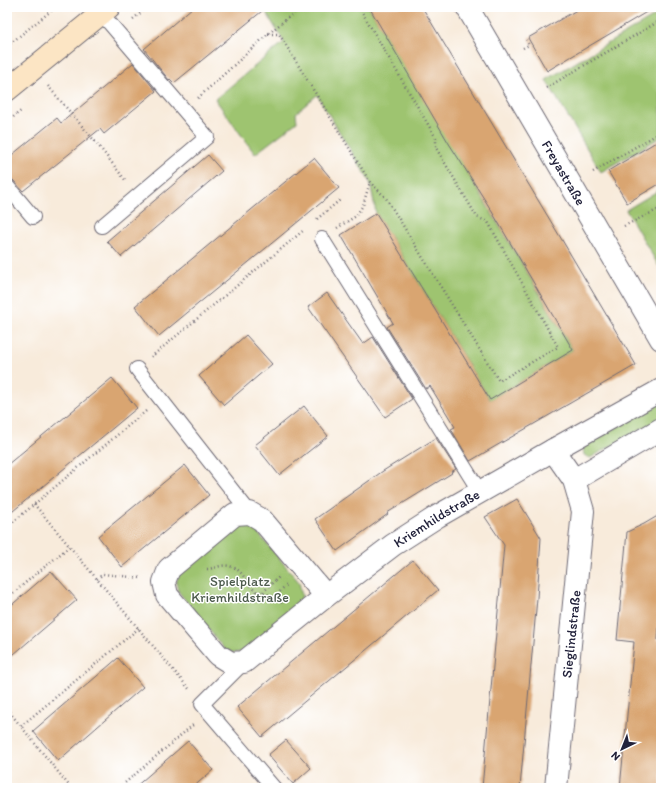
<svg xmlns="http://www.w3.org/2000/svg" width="668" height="795" font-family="Itim,sans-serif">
	<rect width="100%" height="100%" fill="#fff"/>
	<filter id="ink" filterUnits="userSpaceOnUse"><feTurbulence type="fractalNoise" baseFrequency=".025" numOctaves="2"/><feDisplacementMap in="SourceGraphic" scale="8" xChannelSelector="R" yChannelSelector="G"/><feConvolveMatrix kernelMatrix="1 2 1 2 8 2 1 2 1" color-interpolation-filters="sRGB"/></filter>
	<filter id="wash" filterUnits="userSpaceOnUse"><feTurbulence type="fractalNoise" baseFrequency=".012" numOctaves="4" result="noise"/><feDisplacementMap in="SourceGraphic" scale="16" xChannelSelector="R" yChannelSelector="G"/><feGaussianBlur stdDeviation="0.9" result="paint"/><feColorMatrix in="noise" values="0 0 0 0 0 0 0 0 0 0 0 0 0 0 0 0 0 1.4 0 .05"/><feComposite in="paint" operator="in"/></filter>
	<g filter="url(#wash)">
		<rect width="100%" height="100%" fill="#f8ebdb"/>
		<path fill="#9ec46f" stroke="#607355" d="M 267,7 L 369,7 L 573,350 L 490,400 L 376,213 L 370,182 L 317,95 L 296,113 L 297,122 L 255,154 L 215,99 L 284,42 L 264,9 Z
			M 661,12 L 661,137 L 601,172 L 546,80 Z
			M 661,189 L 661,270 L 626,210 Z
			M 661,402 L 661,418 L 590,458 L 584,455 L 583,449 L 586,445 L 598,438 Z
			M 245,523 L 253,527 L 299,582 L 302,596 L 297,607 L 242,652 L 234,653 L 225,650 L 178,591 L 176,583 L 179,574 L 236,525 Z"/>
		<g id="blocks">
			<path fill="#d9a571" d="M 193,7 L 267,7 L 174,83 L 170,79 L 169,80 L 144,49 Z
				M 369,7 L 422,7 L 562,240 L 636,365 L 470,461 L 451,429 L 455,427 L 430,386 L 426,389 L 387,327 L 393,323 L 341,235 L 376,213 L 490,400 L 573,350 L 488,205 L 448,142 Z
				M 582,7 L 655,7 L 547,71 L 528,38 Z
				M 133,63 L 156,91 L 104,134 L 100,129 L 23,191 L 13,180 L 10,178 L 7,178 L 7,159 L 57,118 L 61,123 Z
				M 661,139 L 661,183 L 627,203 L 608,171 Z
				M 208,155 L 222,171 L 121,257 L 107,241 Z
				M 314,158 L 339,188 L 159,336 L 135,306 Z
				M 327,293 L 363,344 L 373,337 L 412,399 L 385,417 L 308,307 Z
				M 246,335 L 272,364 L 224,405 L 199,376 Z
				M 112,378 L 137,408 L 7,516 L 7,465 Z
				M 304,406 L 328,436 L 279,475 L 255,445 Z
				M 436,438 L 456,469 L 451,472 L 452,473 L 387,513 L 388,514 L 337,551 L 315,519 L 383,471 Z
				M 185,465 L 209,495 L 122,567 L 98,536 Z
				M 517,499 L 541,538 L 537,598 L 520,788 L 482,788 L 504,545 L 485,517 Z
				M 661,514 L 661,599 L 658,640 L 661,640 L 661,788 L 620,788 L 634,642 L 617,640 L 627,532 L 644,524 Z
				M 413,560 L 438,590 L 262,737 L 237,707 Z
				M 51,571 L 77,600 L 7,660 L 7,609 Z
				M 118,658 L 143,687 L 58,761 L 33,731 Z
				M 286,740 L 311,768 L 293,784 L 268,755 Z
				M 188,741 L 213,770 L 192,788 L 134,788 Z"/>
		</g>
	</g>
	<g filter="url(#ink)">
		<use href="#blocks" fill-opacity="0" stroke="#6d6873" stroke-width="1"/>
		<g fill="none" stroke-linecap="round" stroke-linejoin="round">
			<g stroke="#6d6873" stroke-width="16">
				<path id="lane" d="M 101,13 L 207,137 L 102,226
					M 7,186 L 33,217
					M 322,239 L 480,492
					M 137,369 L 250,513
					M 244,662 L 202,704 L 274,788"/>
			</g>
			<g stroke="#6d6873" stroke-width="24">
				<g id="street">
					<path id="s1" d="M 467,7 L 661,339"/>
					<path d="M 553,450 L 574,480 L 583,511 L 556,788"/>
					<path d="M 574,480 L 661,429"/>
					<path id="s2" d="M 326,596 L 262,520 L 250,513 L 235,514 L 169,569 L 164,582 L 167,595 L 218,655 L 231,663 L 244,662 L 326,596 L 393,545 L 438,516 L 553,450 L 661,390"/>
				</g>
			</g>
			<g stroke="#6d6873" stroke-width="24">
				<path id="secondary" d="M 7,90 L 109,7"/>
			</g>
			<path stroke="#6d6873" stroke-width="2.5" stroke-dasharray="1 3" stroke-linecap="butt" d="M 133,19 L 148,7
				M 268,34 L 279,34 L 370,182 L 386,198 L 499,381 L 558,347 L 488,222 L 477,217 L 436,148 L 436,138 L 359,7
				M 7,46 L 56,7
				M 523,48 L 529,45 L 526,40
				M 48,86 L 98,145 L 126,181
				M 546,88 L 661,20
				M 198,98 L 268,34 L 301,7
				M 7,122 L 22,110
				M 593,172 L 661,132
				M 317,219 L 340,200
				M 624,226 L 661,208
				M 337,228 L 356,216 L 363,205 L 370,182
				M 151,357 L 304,230
				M 34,504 L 190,690
				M 7,527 L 146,411
				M 207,569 C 214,569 221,564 229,566 C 244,569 246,585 256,591 C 258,592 260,592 262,592 C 269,595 276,598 282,603
				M 97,579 L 103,574 L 141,578
				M 263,592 L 280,576
				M 7,598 L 70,546
				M 275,598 L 282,589 L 287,585
				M 7,709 L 71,788
				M 21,726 L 139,628
				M 119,788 L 193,725"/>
			<use href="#lane" stroke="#fff" stroke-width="14"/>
			<use href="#street" stroke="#fff" stroke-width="22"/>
			<use href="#secondary" stroke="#fce5c4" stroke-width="22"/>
		</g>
	</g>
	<g text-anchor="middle" stroke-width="3" stroke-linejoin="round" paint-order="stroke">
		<g font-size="14" fill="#22223b" stroke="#fff">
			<text dy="5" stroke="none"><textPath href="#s1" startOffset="192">Freyastraße</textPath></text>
			<text dy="5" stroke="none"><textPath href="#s2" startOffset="589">Kriemhildstraße</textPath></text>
			<text transform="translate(571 634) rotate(-84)" y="5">Sieglindstraße</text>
		</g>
		<g font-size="14" fill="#4d5b4d" stroke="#fff">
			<text x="240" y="586">Spielplatz<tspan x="240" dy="16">Kriemhildstraße</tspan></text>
		</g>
	</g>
	<rect width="668" height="795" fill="none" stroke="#fff" stroke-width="24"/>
	<g transform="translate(622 749) rotate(223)" stroke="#ffffff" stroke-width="3" paint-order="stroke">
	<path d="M0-3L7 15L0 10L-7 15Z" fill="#22223b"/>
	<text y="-6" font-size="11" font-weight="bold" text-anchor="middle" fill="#22223b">N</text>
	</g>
</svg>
